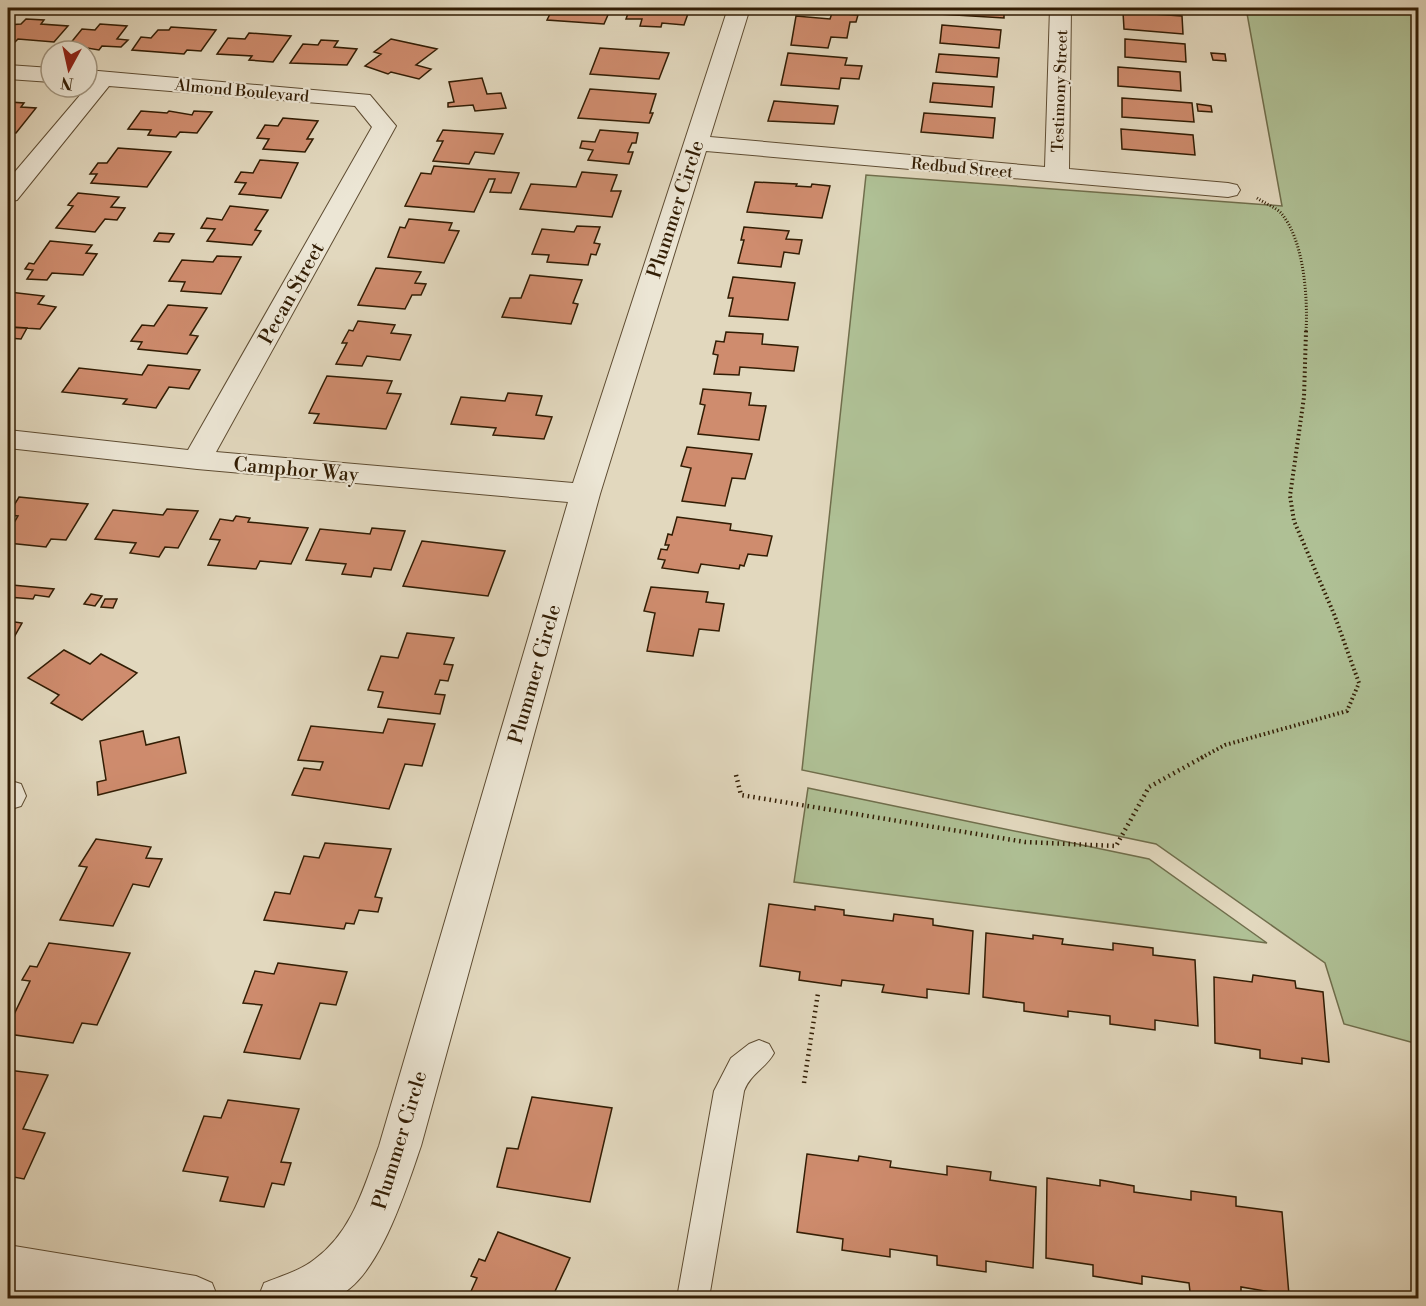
<svg xmlns="http://www.w3.org/2000/svg" width="1426" height="1306" font-family="'Libre Bodoni',serif">
	<rect width="100%" height="100%" fill="#e2d8be"/>
	<filter id="stains"><feTurbulence type="fractalNoise" baseFrequency=".00333" numOctaves="4"/><feColorMatrix values="0 0 0 0 .2 0 0 0 0 .09 0 0 0 0 .02 0 0 0 .5 -.17"/></filter>
	<radialGradient id="worn" r=".72"><stop offset=".6" stop-color="#630" stop-opacity="0"/><stop offset="1" stop-color="#630" stop-opacity=".3"/></radialGradient>
	<path fill="#afc095" stroke="#706e4c" stroke-width="1.5" d="M 1246,8 L 1418,8 L 1418,1044 L 1344,1024 L 1325,963 L 1156,844 L 802,770 L 866,175 L 1282,206 Z
		M 808,788 L 1149,859 L 1267,943 L 794,882 Z"/>
	<path fill="#cf8c6e" stroke="#321d04" stroke-width="1.5" d="M 476,8 L 535,8 L 533,12 Z
		M 553,8 L 611,8 L 604,24 L 547,20 Z
		M 630,8 L 690,8 L 684,25 L 662,23 L 661,27 L 640,26 L 642,19 L 626,19 Z
		M 939,8 L 1004,8 L 1004,18 L 939,14 Z
		M 1123,12 L 1182,16 L 1183,34 L 1124,29 Z
		M 832,13 L 858,15 L 856,22 L 850,22 L 847,38 L 831,37 L 828,48 L 791,45 L 796,16 L 830,19 Z
		M 26,19 L 44,20 L 41,24 L 68,26 L 54,42 L 18,39 L 15,42 L 8,41 L 8,25 L 21,24 Z
		M 100,24 L 127,26 L 117,39 L 128,40 L 121,47 L 102,46 L 99,50 L 69,45 L 82,29 L 95,30 Z
		M 942,25 L 1001,30 L 999,48 L 940,43 Z
		M 171,27 L 216,30 L 201,51 L 187,50 L 184,54 L 132,50 L 141,37 L 151,38 L 158,30 L 169,30 Z
		M 249,33 L 291,36 L 273,62 L 249,60 L 252,56 L 217,54 L 228,38 L 245,39 Z
		M 391,39 L 437,49 L 416,65 L 431,69 L 419,79 L 391,72 L 388,74 L 365,66 L 381,54 L 374,52 Z
		M 1125,39 L 1185,44 L 1186,62 L 1125,57 Z
		M 321,40 L 338,41 L 334,47 L 357,49 L 347,65 L 290,63 L 303,44 L 318,45 Z
		M 600,48 L 669,53 L 659,79 L 590,74 Z
		M 788,53 L 847,58 L 845,65 L 862,66 L 859,79 L 841,78 L 839,89 L 781,85 Z
		M 1211,53 L 1225,54 L 1226,61 L 1213,60 Z
		M 939,54 L 999,58 L 997,77 L 936,72 Z
		M 1118,67 L 1180,72 L 1181,91 L 1118,86 Z
		M 482,78 L 487,94 L 501,93 L 506,108 L 475,111 L 473,105 L 448,107 L 448,103 L 454,102 L 449,82 Z
		M 933,83 L 994,87 L 992,107 L 930,102 Z
		M 590,89 L 656,94 L 650,113 L 653,113 L 649,123 L 578,118 Z
		M 1122,98 L 1192,103 L 1194,122 L 1122,117 Z
		M 8,99 L 13,99 L 10,102 L 24,103 L 21,107 L 36,108 L 16,133 L 8,133 Z
		M 774,101 L 838,106 L 834,124 L 768,121 Z
		M 1197,104 L 1211,106 L 1212,112 L 1198,111 Z
		M 141,111 L 167,113 L 169,111 L 192,115 L 194,111 L 212,112 L 197,133 L 180,132 L 176,137 L 148,135 L 151,130 L 128,129 Z
		M 924,113 L 995,118 L 993,138 L 921,132 Z
		M 283,118 L 318,121 L 307,139 L 313,139 L 305,152 L 263,149 L 269,139 L 257,138 L 265,125 L 278,126 Z
		M 1121,129 L 1193,135 L 1195,155 L 1122,149 Z
		M 443,130 L 503,134 L 494,154 L 475,152 L 469,164 L 433,161 L 443,141 L 437,141 Z
		M 600,130 L 638,133 L 636,143 L 632,143 L 628,152 L 633,152 L 629,164 L 588,160 L 593,150 L 580,148 L 582,141 L 595,142 Z
		M 118,148 L 171,152 L 147,187 L 91,183 L 97,174 L 90,174 L 98,163 L 107,163 Z
		M 260,160 L 298,163 L 281,198 L 239,194 L 246,183 L 235,182 L 241,172 L 253,173 Z
		M 434,166 L 519,173 L 511,193 L 490,192 L 495,179 L 489,179 L 474,212 L 405,206 L 421,173 L 431,174 Z
		M 582,172 L 617,175 L 611,191 L 621,191 L 612,217 L 520,209 L 531,184 L 576,187 Z
		M 755,182 L 797,184 L 796,186 L 811,187 L 812,184 L 830,186 L 822,218 L 747,212 Z
		M 78,193 L 119,197 L 111,207 L 125,208 L 117,220 L 105,219 L 95,232 L 56,228 L 73,206 L 68,205 Z
		M 230,206 L 268,210 L 255,230 L 261,231 L 252,245 L 207,241 L 215,229 L 201,228 L 207,218 L 222,220 Z
		M 409,219 L 452,223 L 449,230 L 459,231 L 444,263 L 388,257 L 400,227 L 405,228 Z
		M 577,226 L 600,227 L 594,243 L 600,244 L 596,255 L 591,254 L 588,265 L 547,262 L 549,255 L 532,254 L 542,229 L 574,232 Z
		M 744,227 L 789,231 L 786,239 L 802,240 L 799,254 L 784,252 L 781,267 L 738,263 L 744,240 L 741,240 Z
		M 159,233 L 174,234 L 169,242 L 154,241 Z
		M 50,241 L 92,245 L 86,253 L 97,254 L 83,275 L 52,273 L 47,280 L 27,279 L 33,270 L 25,269 L 29,263 L 34,264 Z
		M 217,256 L 241,257 L 221,294 L 181,291 L 185,282 L 169,281 L 182,260 L 213,262 Z
		M 376,268 L 421,272 L 415,283 L 426,284 L 421,295 L 412,295 L 405,309 L 358,305 Z
		M 530,275 L 582,280 L 573,303 L 578,304 L 571,324 L 502,317 L 510,298 L 521,298 Z
		M 733,277 L 795,283 L 788,320 L 729,316 L 733,298 L 728,298 Z
		M 9,292 L 44,296 L 38,304 L 56,307 L 40,329 L 8,327 Z
		M 168,305 L 207,308 L 190,335 L 198,336 L 187,354 L 138,349 L 142,342 L 131,341 L 142,325 L 154,326 Z
		M 358,321 L 395,325 L 391,333 L 411,335 L 400,360 L 367,356 L 362,366 L 336,364 L 347,343 L 342,343 L 349,330 L 353,331 Z
		M 12,327 L 27,328 L 21,339 L 8,338 Z
		M 726,332 L 763,334 L 762,344 L 798,347 L 794,371 L 740,367 L 739,375 L 714,374 L 718,355 L 713,354 L 716,341 L 724,342 Z
		M 148,365 L 200,370 L 189,389 L 169,387 L 156,408 L 123,404 L 127,399 L 62,392 L 79,368 L 142,375 Z
		M 327,376 L 392,381 L 387,393 L 401,394 L 386,429 L 314,423 L 319,414 L 309,413 Z
		M 703,389 L 751,393 L 749,405 L 766,406 L 759,440 L 698,434 L 705,405 L 700,404 Z
		M 508,393 L 542,396 L 536,415 L 552,417 L 544,439 L 493,435 L 496,428 L 451,424 L 461,397 L 505,401 Z
		M 687,447 L 752,454 L 745,479 L 732,478 L 725,506 L 682,501 L 691,468 L 681,466 Z
		M 19,497 L 88,504 L 66,540 L 51,539 L 46,547 L 8,543 L 8,533 L 18,516 L 8,515 Z
		M 167,509 L 198,511 L 178,548 L 165,547 L 159,557 L 130,553 L 136,543 L 95,539 L 113,510 L 163,515 Z
		M 236,516 L 250,518 L 248,522 L 308,528 L 291,564 L 260,561 L 256,569 L 208,565 L 220,540 L 210,539 L 220,519 L 233,521 Z
		M 677,517 L 731,524 L 730,530 L 772,536 L 767,556 L 748,554 L 744,566 L 740,565 L 739,569 L 701,564 L 698,573 L 662,568 L 665,560 L 658,559 L 661,549 L 667,550 L 669,545 L 665,545 L 668,534 L 672,535 Z
		M 372,528 L 405,531 L 391,570 L 374,568 L 371,577 L 342,574 L 346,564 L 306,560 L 320,529 L 370,534 Z
		M 422,541 L 505,551 L 488,596 L 403,586 Z
		M 12,585 L 54,589 L 49,597 L 35,595 L 33,599 L 8,597 Z
		M 651,587 L 708,592 L 706,602 L 724,604 L 719,631 L 699,629 L 693,656 L 647,651 L 655,613 L 644,611 Z
		M 91,594 L 102,596 L 95,606 L 84,604 Z
		M 105,599 L 117,599 L 113,608 L 101,607 Z
		M 8,621 L 22,623 L 8,648 Z
		M 407,633 L 454,638 L 444,664 L 453,665 L 448,681 L 440,680 L 435,694 L 445,695 L 440,714 L 378,707 L 383,692 L 368,690 L 381,656 L 398,658 Z
		M 64,650 L 90,664 L 101,654 L 137,673 L 82,720 L 51,703 L 59,695 L 28,678 Z
		M 388,719 L 435,724 L 422,766 L 405,764 L 389,809 L 292,795 L 304,768 L 320,770 L 323,762 L 298,760 L 311,726 L 383,733 Z
		M 143,731 L 146,745 L 179,737 L 186,773 L 98,795 L 97,782 L 106,780 L 100,741 Z
		M 96,839 L 151,847 L 146,858 L 162,859 L 149,887 L 133,884 L 113,926 L 60,920 L 87,867 L 79,866 Z
		M 325,843 L 391,849 L 375,897 L 382,898 L 378,912 L 359,910 L 354,924 L 346,923 L 344,929 L 264,920 L 275,892 L 290,894 L 304,856 L 319,858 Z
		M 769,904 L 815,910 L 815,906 L 844,910 L 844,915 L 893,921 L 894,914 L 933,919 L 933,925 L 973,931 L 969,994 L 927,989 L 927,998 L 882,992 L 884,985 L 842,980 L 841,986 L 799,980 L 800,972 L 760,966 Z
		M 986,933 L 1033,939 L 1033,935 L 1063,939 L 1062,944 L 1113,950 L 1113,943 L 1153,948 L 1153,955 L 1195,960 L 1198,1026 L 1155,1020 L 1155,1030 L 1110,1024 L 1110,1016 L 1068,1011 L 1068,1017 L 1024,1011 L 1024,1003 L 983,997 Z
		M 49,943 L 130,953 L 97,1025 L 82,1023 L 73,1043 L 8,1034 L 8,1027 L 30,981 L 22,980 L 30,966 L 37,967 Z
		M 278,963 L 347,972 L 336,1005 L 320,1003 L 300,1059 L 244,1052 L 262,1005 L 243,1003 L 255,971 L 274,974 Z
		M 1253,975 L 1295,981 L 1296,988 L 1323,992 L 1329,1062 L 1302,1058 L 1302,1064 L 1260,1058 L 1260,1050 L 1215,1043 L 1214,977 L 1252,982 Z
		M 8,1070 L 48,1075 L 23,1129 L 45,1133 L 24,1179 L 8,1176 Z
		M 532,1097 L 612,1108 L 590,1202 L 497,1187 L 507,1148 L 518,1149 Z
		M 228,1100 L 299,1109 L 281,1162 L 291,1163 L 284,1185 L 272,1183 L 264,1207 L 220,1201 L 228,1177 L 183,1171 L 204,1116 L 221,1118 Z
		M 807,1154 L 858,1161 L 859,1156 L 891,1161 L 890,1167 L 947,1175 L 947,1166 L 991,1172 L 990,1180 L 1036,1187 L 1033,1268 L 986,1261 L 986,1272 L 937,1265 L 937,1256 L 890,1249 L 890,1257 L 842,1250 L 843,1239 L 797,1232 Z
		M 1047,1178 L 1100,1186 L 1100,1180 L 1134,1186 L 1134,1192 L 1191,1200 L 1191,1191 L 1236,1197 L 1236,1206 L 1282,1212 L 1289,1295 L 1241,1287 L 1241,1298 L 1190,1292 L 1189,1283 L 1142,1276 L 1142,1284 L 1093,1276 L 1093,1265 L 1046,1258 Z
		M 498,1232 L 570,1258 L 552,1298 L 468,1298 L 477,1278 L 471,1276 L 479,1259 L 485,1261 Z"/>
	<g fill="none" stroke-linecap="round" stroke-linejoin="round">
		<g stroke="#5e4c32" stroke-width="2">
			<path id="lane" d="M 759,1040 L 769,1044 L 774,1053 C 766,1068 750,1074 744,1091 L 709,1298 L 677,1298 L 714,1091 L 731,1058 L 749,1044 Z"/>
		</g>
		<g stroke="#5e4c32" stroke-width="2">
			<path id="street" d="M 728,8 L 750,8 L 710,137 L 1045,167 L 1050,8 L 1071,8 L 1069,169 L 1228,183 L 1237,185 L 1240,190 L 1237,195 L 1228,197 L 706,151 L 600,494 L 421,1146 C 407,1186 377,1286 332,1298 C 317,1303 276,1298 258,1298 L 264,1283 C 281,1276 300,1271 315,1259 C 352,1232 364,1187 379,1146 L 568,502 L 197,469 L 8,448 L 8,430 L 188,450 L 372,127 L 355,106 L 109,86 L 17,200 L 8,202 L 8,180 L 87,87 L 87,70 L 370,95 L 396,126 L 216,452 L 573,483 Z
				M 8,65 L 51,68 L 51,82 L 8,79 Z
				M 8,780 L 21,784 L 26,796 L 21,806 L 8,810 Z
				M 8,1245 L 196,1276 L 212,1283 L 218,1298 L 73,1298 L 34,1292 L 34,1298 L 8,1298 Z"/>
		</g>
		<path stroke="#321d04" stroke-width="3" stroke-dasharray="1 2" stroke-linecap="butt" d="M 1257,198 C 1264,203 1275,207 1281,213 C 1304,240 1308,297 1306,332"/>
		<path stroke="#321d04" stroke-width="4" stroke-dasharray="1.5 3" stroke-linecap="butt" d="M 1201,758 L 1225,745 L 1347,711 L 1359,683 L 1334,614 L 1294,521 L 1290,496 L 1304,397 L 1306,331"/>
		<path stroke="#321d04" stroke-width="4.5" stroke-dasharray="1.5 4" stroke-linecap="butt" d="M 736,775 L 741,795 L 1025,842 L 1116,846 L 1149,787 L 1203,757
			M 804,1083 L 818,993"/>
		<use href="#lane" fill="#ece6d5" fill-rule="evenodd"/>
		<use href="#street" fill="#ece6d5" fill-rule="evenodd"/>
	</g>
	<g text-anchor="middle" stroke-width="4.5" stroke-linejoin="round" paint-order="stroke">
		<g font-size="16" fill="#321d04" stroke="#ece6d5">
			<text transform="translate(242 90) rotate(5)" y="6">Almond Boulevard</text>
			<text transform="translate(1059 91) rotate(-88)" y="6">Testimony Street</text>
			<text transform="translate(962 167) rotate(5)" y="6">Redbud Street</text>
		</g>
		<g font-size="20" fill="#321d04" stroke="#ece6d5">
			<text transform="translate(675 209) rotate(-72)" y="7">Plummer Circle</text>
			<text transform="translate(291 293) rotate(-61)" y="7">Pecan Street</text>
			<text transform="translate(296 469) rotate(5)" y="7">Camphor Way</text>
			<text transform="translate(534 674) rotate(-74)" y="7">Plummer Circle</text>
			<text transform="translate(399 1140) rotate(-73)" y="7">Plummer Circle</text>
		</g>
	</g>
	<rect width="1426" height="1306" fill="none" stroke="#e2d8be" stroke-width="30"/>
	<rect x="9" y="9" width="1408" height="1288" fill="none" stroke="#321d04" stroke-width="3"/>
	<rect x="15" y="15" width="1396" height="1276" fill="none" stroke="#321d04" stroke-width="1.5"/>
	<g transform="translate(69 69) rotate(188)"><circle r="28" fill="#ece6d5" stroke="#a29681" stroke-width="1.5"/>
	<path d="M0-4.5L10 22L0 15L-10 22Z" fill="#8f2418"/>
	<text y="-9" font-size="16" font-weight="bold" text-anchor="middle" fill="#321d04">N</text>
	</g>
	<rect width="100%" height="100%" filter="url(#stains)"/>
	<rect width="100%" height="100%" fill="url(#worn)"/>
</svg>
